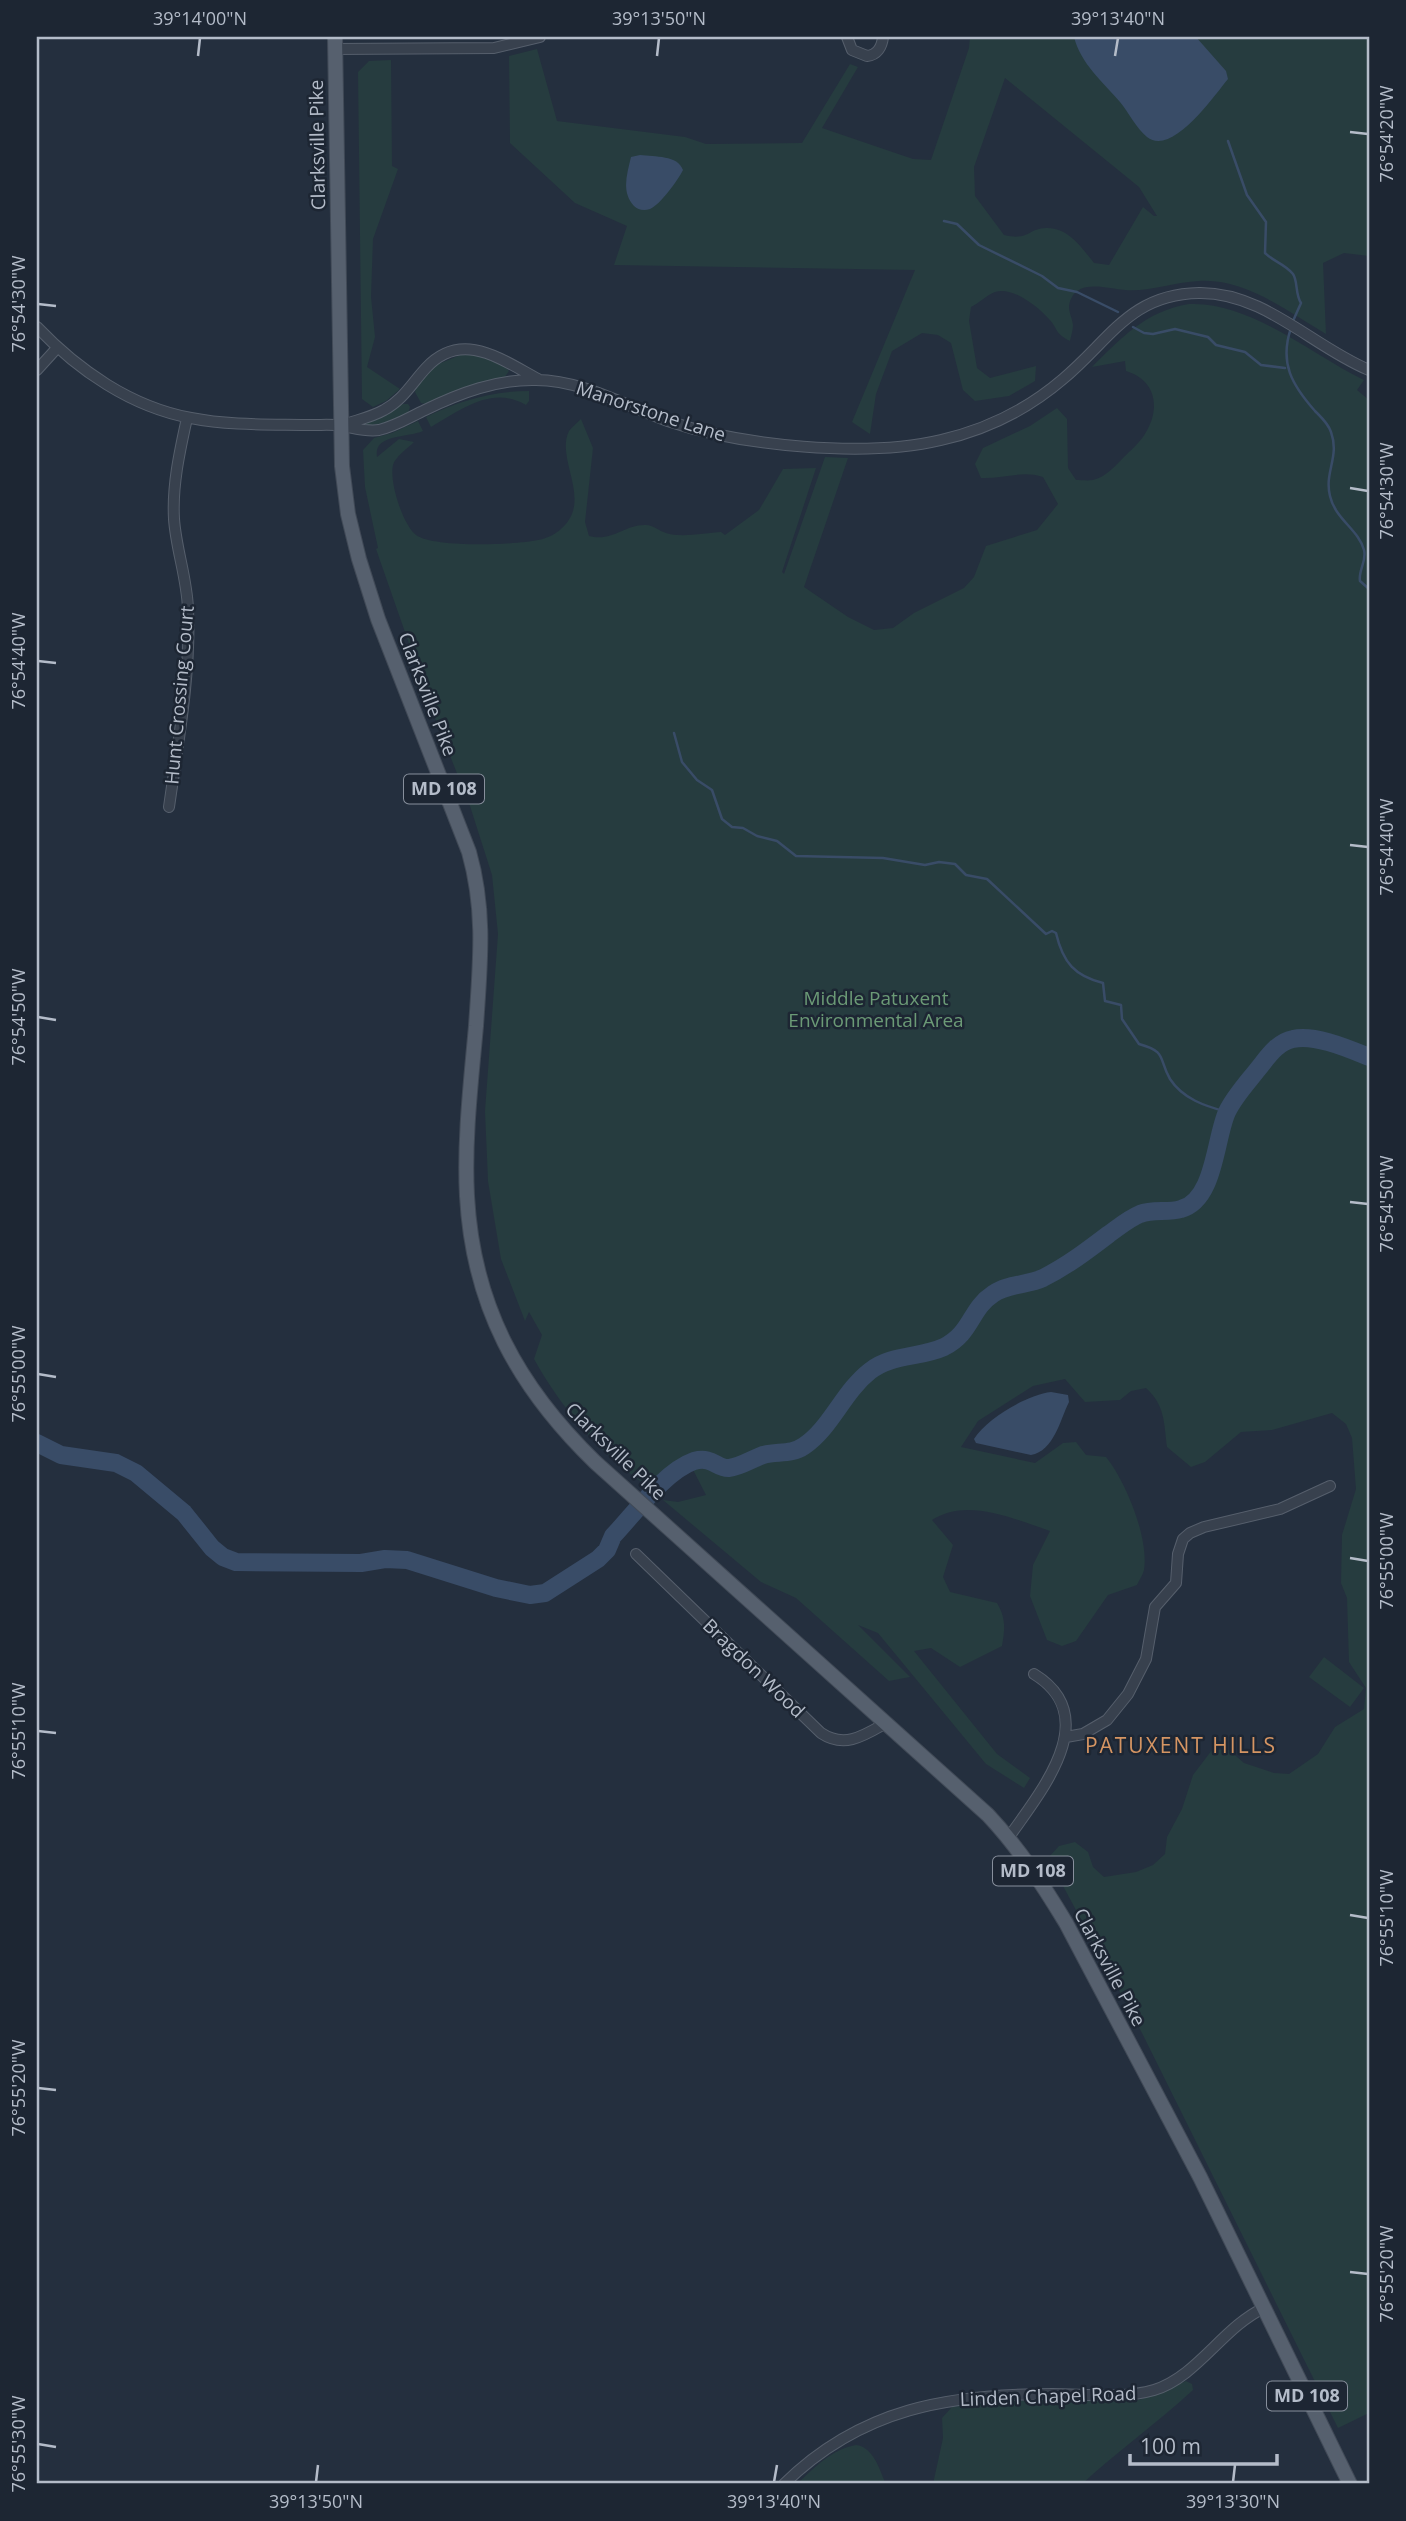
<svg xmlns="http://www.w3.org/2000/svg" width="1406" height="2521" font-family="'Open Sans',sans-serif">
	<rect width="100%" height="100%" fill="#242f3e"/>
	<path fill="#263c3f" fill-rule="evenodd" d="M 970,37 L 1369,37 L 1369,256 L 1344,253 L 1323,263 L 1326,334 C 1288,312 1246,278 1199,281 C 1175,282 1149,292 1125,290 C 1108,289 1080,279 1071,299 C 1066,309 1072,316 1073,325 C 1073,330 1071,336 1070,341 C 1053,332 1059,329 1048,318 C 1037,306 1012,286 995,292 C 987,295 979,303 971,307 L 969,321 L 977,368 L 990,378 L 1036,366 L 1035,381 L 1009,396 L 975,401 L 963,390 L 951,343 L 938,335 L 922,333 L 892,351 L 876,394 L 870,434 L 852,422 L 915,270 L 614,265 L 627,226 L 575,203 L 510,143 L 509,56 L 537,49 L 557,121 L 685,137 L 706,144 L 802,143 L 850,64 L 858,67 L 822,128 L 913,159 L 931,160 L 969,48 ZM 1005,78 L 1139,187 L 1157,216 L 1154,216 L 1143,207 L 1109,265 L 1094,263 C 1082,248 1068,227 1046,228 C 1027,229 1029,241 1004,235 L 975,196 L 974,167 Z
		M 391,60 L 392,166 L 398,169 L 373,239 L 371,297 L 375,337 L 367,367 L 400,389 L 386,401 L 373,407 L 362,399 L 358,72 L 369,61 Z
		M 1189,304 C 1250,301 1310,354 1364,380 L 1357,390 L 1369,400 L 1369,2413 L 1338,2428 L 1142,2033 L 1048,1858 L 1059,1846 L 1075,1842 L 1088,1852 L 1093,1867 L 1104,1877 L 1136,1872 L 1153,1865 L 1165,1854 L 1167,1837 L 1182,1809 L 1193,1775 L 1212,1750 L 1229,1750 L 1244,1763 L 1274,1773 L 1289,1774 L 1318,1754 L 1335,1727 L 1364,1709 L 1366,1688 L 1349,1662 L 1347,1598 L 1341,1583 L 1342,1535 L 1356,1489 L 1352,1438 L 1346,1424 L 1332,1413 L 1272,1430 L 1241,1432 L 1205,1462 L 1191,1467 L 1167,1447 C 1164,1423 1165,1405 1146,1388 L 1131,1391 L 1120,1400 L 1085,1402 L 1065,1379 L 1033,1386 L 978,1421 L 961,1447 L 1035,1463 L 1063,1443 L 1076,1442 L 1086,1455 L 1106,1457 C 1126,1482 1149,1538 1144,1570 C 1143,1575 1139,1580 1137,1585 L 1108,1595 L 1076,1641 L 1062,1646 L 1047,1640 L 1030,1596 L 1033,1565 L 1050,1531 C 1014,1519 967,1497 932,1520 L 953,1545 L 943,1577 L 950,1592 L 997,1603 C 1006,1618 1005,1629 1002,1646 L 960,1667 L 931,1648 L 914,1651 L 997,1754 L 1030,1778 L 1024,1788 L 986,1764 L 878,1633 L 858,1625 L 910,1677 L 889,1681 L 796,1598 L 761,1582 L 663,1500 L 678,1502 L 706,1495 L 689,1462 L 660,1479 L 640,1481 C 597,1450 560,1406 534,1359 L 542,1335 L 529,1312 L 525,1321 L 501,1259 L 488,1181 L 485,1111 L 498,934 L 492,875 L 470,806 L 435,718 L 376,549 L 378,548 L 365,487 L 363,450 L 374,438 L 392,433 L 418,421 L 423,431 C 407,438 373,434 377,457 L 399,439 L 414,442 C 408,448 395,457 393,465 C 389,482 403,525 416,535 C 433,548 516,545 538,540 C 546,539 556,534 562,528 C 593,500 555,459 569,431 C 572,427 577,423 581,419 L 593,448 L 585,522 L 589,536 C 613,542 625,524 646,525 C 653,525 659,531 666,533 C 679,538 707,533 721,532 L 725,535 L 759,510 L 783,469 L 816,468 L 782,572 L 784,574 L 825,457 L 848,458 L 804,587 L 848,617 L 874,630 L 893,628 L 914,613 L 964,588 L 974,577 L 986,546 L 1037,530 L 1058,504 L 1043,477 C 1022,470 1003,479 981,478 L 975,464 L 983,448 L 1030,426 L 1057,408 L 1067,419 L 1068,468 L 1076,480 C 1081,480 1088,481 1093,480 C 1106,477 1115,466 1124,457 C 1130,451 1138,444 1143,437 C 1161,411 1158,381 1126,371 L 1125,361 L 1092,367 C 1121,338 1146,311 1189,304 Z
		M 463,354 C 480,356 498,357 509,371 L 504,378 L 462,388 L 426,404 L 421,403 L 415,392 L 416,388 L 436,365 Z
		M 529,391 L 529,401 L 526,405 C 492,385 461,410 431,427 L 426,417 C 458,401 492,391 529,391 Z
		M 403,404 L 408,404 L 410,407 L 408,413 L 388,422 L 363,427 L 363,423 L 381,417 Z
		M 1324,1657 L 1364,1688 L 1350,1707 L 1309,1677 Z
		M 1186,2381 L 1192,2384 L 1193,2390 C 1157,2423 1118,2451 1082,2484 L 933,2484 L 943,2438 L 942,2418 L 952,2407 L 995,2401 L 1139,2400 Z
		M 856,2445 C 873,2447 879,2468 885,2482 L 889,2484 L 797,2484 C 814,2468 832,2449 856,2445 Z"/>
	<path fill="#394c67" d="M 1074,37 L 1196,37 L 1226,71 L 1228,79 C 1214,96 1172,157 1147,137 C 1136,128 1129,113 1120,102 C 1102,81 1081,64 1074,37 Z
		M 640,155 C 655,157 678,155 683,170 C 678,180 660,205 650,209 C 644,211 638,210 634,206 C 621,192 627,174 631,157 Z
		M 1051,1392 L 1068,1395 L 1069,1402 C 1060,1420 1054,1451 1031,1455 L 976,1443 L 974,1439 C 987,1418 1027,1395 1051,1392 Z"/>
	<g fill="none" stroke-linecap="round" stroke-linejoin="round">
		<path stroke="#394c67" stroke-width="2.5" d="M 1228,141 L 1247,195 L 1266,222 L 1265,253 C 1274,262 1285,264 1293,274 C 1298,281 1295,294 1301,303 L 1293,321
			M 944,221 L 957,224 L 979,245 L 1042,276 L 1058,288 L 1077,292 L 1118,312
			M 1133,327 L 1144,333 L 1153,334 L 1175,329 L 1208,337 L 1216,345 L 1245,352 L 1261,365 L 1285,368
			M 1291,328 C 1279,363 1292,385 1315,411 C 1321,417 1328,423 1331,432 C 1340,457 1324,472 1330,496 C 1335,519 1359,530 1364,550 C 1367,561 1358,571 1360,581 L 1369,589
			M 674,733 L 682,762 L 697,780 L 712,790 L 722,819 L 732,827 L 743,828 L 757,836 L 777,841 L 796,856 L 883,858 L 925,865 L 939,862 L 955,864 L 966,875 L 987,879 L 1046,934 L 1052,931 L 1056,933 C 1063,963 1075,976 1103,983 L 1105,1001 L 1121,1005 L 1122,1019 L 1139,1044 C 1168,1052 1158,1059 1170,1079 C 1183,1099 1205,1106 1227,1112"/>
		<path stroke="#394c67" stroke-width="18" d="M 37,1443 L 61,1455 L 116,1463 L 136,1473 L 184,1513 L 212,1548 L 223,1557 L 236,1562 L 361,1563 L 385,1559 L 407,1560 L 496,1588 L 530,1595 L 545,1593 L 598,1559 L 607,1550 L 613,1536 C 634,1514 665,1471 694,1461 C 713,1456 717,1469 729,1468 C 740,1467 752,1459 763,1455 C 777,1451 791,1455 804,1446 C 831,1428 843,1392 870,1371 C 891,1354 920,1358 944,1347 C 972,1333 970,1309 993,1294 C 1007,1284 1028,1285 1043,1278 C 1067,1266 1088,1250 1109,1234 C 1119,1227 1128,1219 1140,1214 C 1153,1209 1168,1213 1181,1209 C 1215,1200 1215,1138 1227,1112 C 1234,1097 1247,1083 1258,1069 C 1267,1058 1277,1042 1293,1039 C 1315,1034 1349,1049 1369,1057"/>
		<g stroke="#565f6c" stroke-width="12">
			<path id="minor" d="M 847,37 L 852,50 L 867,56 C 877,55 882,47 883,37
				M 335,49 L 494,48 L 540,37
				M 37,327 C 78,370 131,407 191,418 C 231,426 273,424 314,425 C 323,425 333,424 343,426 C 355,428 366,432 379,430 C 396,426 410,417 425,410 C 460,393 497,379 536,380 C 582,380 626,406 668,421 C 741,446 865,458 941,440 C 985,430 1028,409 1063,379 C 1110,340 1130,294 1199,293 C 1264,292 1313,347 1369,370
				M 37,370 L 57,348
				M 343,425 C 357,420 372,417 384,410 C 403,400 412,383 426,368 C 462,329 502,360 538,379
				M 169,807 C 178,743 191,673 188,609 C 187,578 176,549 174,519 C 172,485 180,450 187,418
				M 636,1554 L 821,1733 C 845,1749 865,1735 886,1723
				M 1066,1737 L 1083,1734 L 1107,1720 L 1128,1694 L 1146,1659 L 1155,1607 L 1176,1583 L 1178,1554 L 1183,1539 L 1190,1533 L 1204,1527 L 1280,1509 L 1330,1486
				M 1009,1837 C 1041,1791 1104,1717 1034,1674
				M 784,2484 C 861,2408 950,2394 1053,2394 C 1085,2394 1123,2399 1154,2390 C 1197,2377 1223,2327 1264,2308"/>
		</g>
		<g stroke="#414a57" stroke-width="16">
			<path id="major" d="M 335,37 L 342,466 L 348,514 L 359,559 L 378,619 L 469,852 C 486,912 480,965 476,1026 C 471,1082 464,1140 467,1196 C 473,1306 518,1387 595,1462 L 988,1815 C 1019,1848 1043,1885 1066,1923 L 1200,2177 L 1350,2484"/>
		</g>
		<use href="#minor" stroke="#38414e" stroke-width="10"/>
		<use href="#major" stroke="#56606e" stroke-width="14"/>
	</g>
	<path fill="none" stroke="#b4bcc9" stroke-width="2.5" d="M 198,56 L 200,38M 657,56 L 659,38M 1115,56 L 1118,38M 1350,132 L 1368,134M 38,304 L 56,306M 1350,488 L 1368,491M 38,661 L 56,663M 1350,845 L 1368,847M 38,1017 L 56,1020M 1350,1202 L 1368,1204M 38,1374 L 56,1377M 1350,1558 L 1368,1561M 38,1731 L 56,1733M 1350,1915 L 1368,1918M 38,2088 L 56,2090M 1350,2272 L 1368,2274M 38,2444 L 56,2447M 316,2482 L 318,2465M 774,2482 L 777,2465M 1233,2482 L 1235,2465"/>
	<g text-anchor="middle" stroke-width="5" stroke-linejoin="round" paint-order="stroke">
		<g fill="#1d2633" stroke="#878f9c" stroke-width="2">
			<rect x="404" y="774.5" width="80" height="29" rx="5"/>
			<rect x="993" y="1856.5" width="80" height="29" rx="5"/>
			<rect x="1267" y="2381.5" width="80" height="29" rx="5"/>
		</g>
		<g font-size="18" font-weight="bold" fill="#b4bcc9">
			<text x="444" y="795">MD 108</text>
			<text x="1033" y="1877">MD 108</text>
			<text x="1307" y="2402">MD 108</text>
		</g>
		<g font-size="19" fill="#b4bcc9" stroke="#1d2633">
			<text transform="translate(317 145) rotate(-91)" y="7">Clarksville Pike</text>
			<text transform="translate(651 411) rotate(18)" y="7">Manorstone Lane</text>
			<text transform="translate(428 694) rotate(69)" y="7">Clarksville Pike</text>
			<text transform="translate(179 695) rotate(-85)" y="7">Hunt Crossing Court</text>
			<text transform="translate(616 1451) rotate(44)" y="7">Clarksville Pike</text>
			<text transform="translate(754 1668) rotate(44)" y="7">Bragdon Wood</text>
			<text transform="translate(1110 1967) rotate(62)" y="7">Clarksville Pike</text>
			<text transform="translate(1048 2396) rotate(-2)" y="7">Linden Chapel Road</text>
		</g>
		<g font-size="19" fill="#6b9a76" stroke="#1d2633">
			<text x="876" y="1005">Middle Patuxent<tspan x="876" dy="22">Environmental Area</tspan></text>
		</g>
		<g font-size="21" letter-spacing="2" fill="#d59563" stroke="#1d2633">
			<text x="1181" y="1753">PATUXENT HILLS</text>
		</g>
	</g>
	<rect width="1406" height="2521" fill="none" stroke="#1d2633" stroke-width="77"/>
	<path d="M1130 2454v10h147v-10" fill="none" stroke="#b4bcc9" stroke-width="3.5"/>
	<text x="1140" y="2454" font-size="21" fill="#b4bcc9" stroke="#1d2633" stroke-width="5" paint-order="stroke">100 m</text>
	<rect x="38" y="38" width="1330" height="2444" fill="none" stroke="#b4bcc9" stroke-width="2.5"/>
	<g font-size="18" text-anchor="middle" fill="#b4bcc9">
		<text x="200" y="25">39°14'00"N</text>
		<text x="659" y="25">39°13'50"N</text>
		<text x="1118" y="25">39°13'40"N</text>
		<text transform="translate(1387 134) rotate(-90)" y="6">76°54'20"W</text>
		<text transform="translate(19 304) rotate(-90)" y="6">76°54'30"W</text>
		<text transform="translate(1387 491) rotate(-90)" y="6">76°54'30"W</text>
		<text transform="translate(19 661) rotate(-90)" y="6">76°54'40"W</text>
		<text transform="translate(1387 847) rotate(-90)" y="6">76°54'40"W</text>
		<text transform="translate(19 1017) rotate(-90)" y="6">76°54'50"W</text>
		<text transform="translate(1387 1204) rotate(-90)" y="6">76°54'50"W</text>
		<text transform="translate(19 1374) rotate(-90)" y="6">76°55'00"W</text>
		<text transform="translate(1387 1561) rotate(-90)" y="6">76°55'00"W</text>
		<text transform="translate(19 1731) rotate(-90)" y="6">76°55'10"W</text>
		<text transform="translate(1387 1918) rotate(-90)" y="6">76°55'10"W</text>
		<text transform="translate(19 2088) rotate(-90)" y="6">76°55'20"W</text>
		<text transform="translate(1387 2274) rotate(-90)" y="6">76°55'20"W</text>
		<text transform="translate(19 2444) rotate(-90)" y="6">76°55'30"W</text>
		<text x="316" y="2508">39°13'50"N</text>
		<text x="774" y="2508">39°13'40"N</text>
		<text x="1233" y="2508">39°13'30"N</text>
	</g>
</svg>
